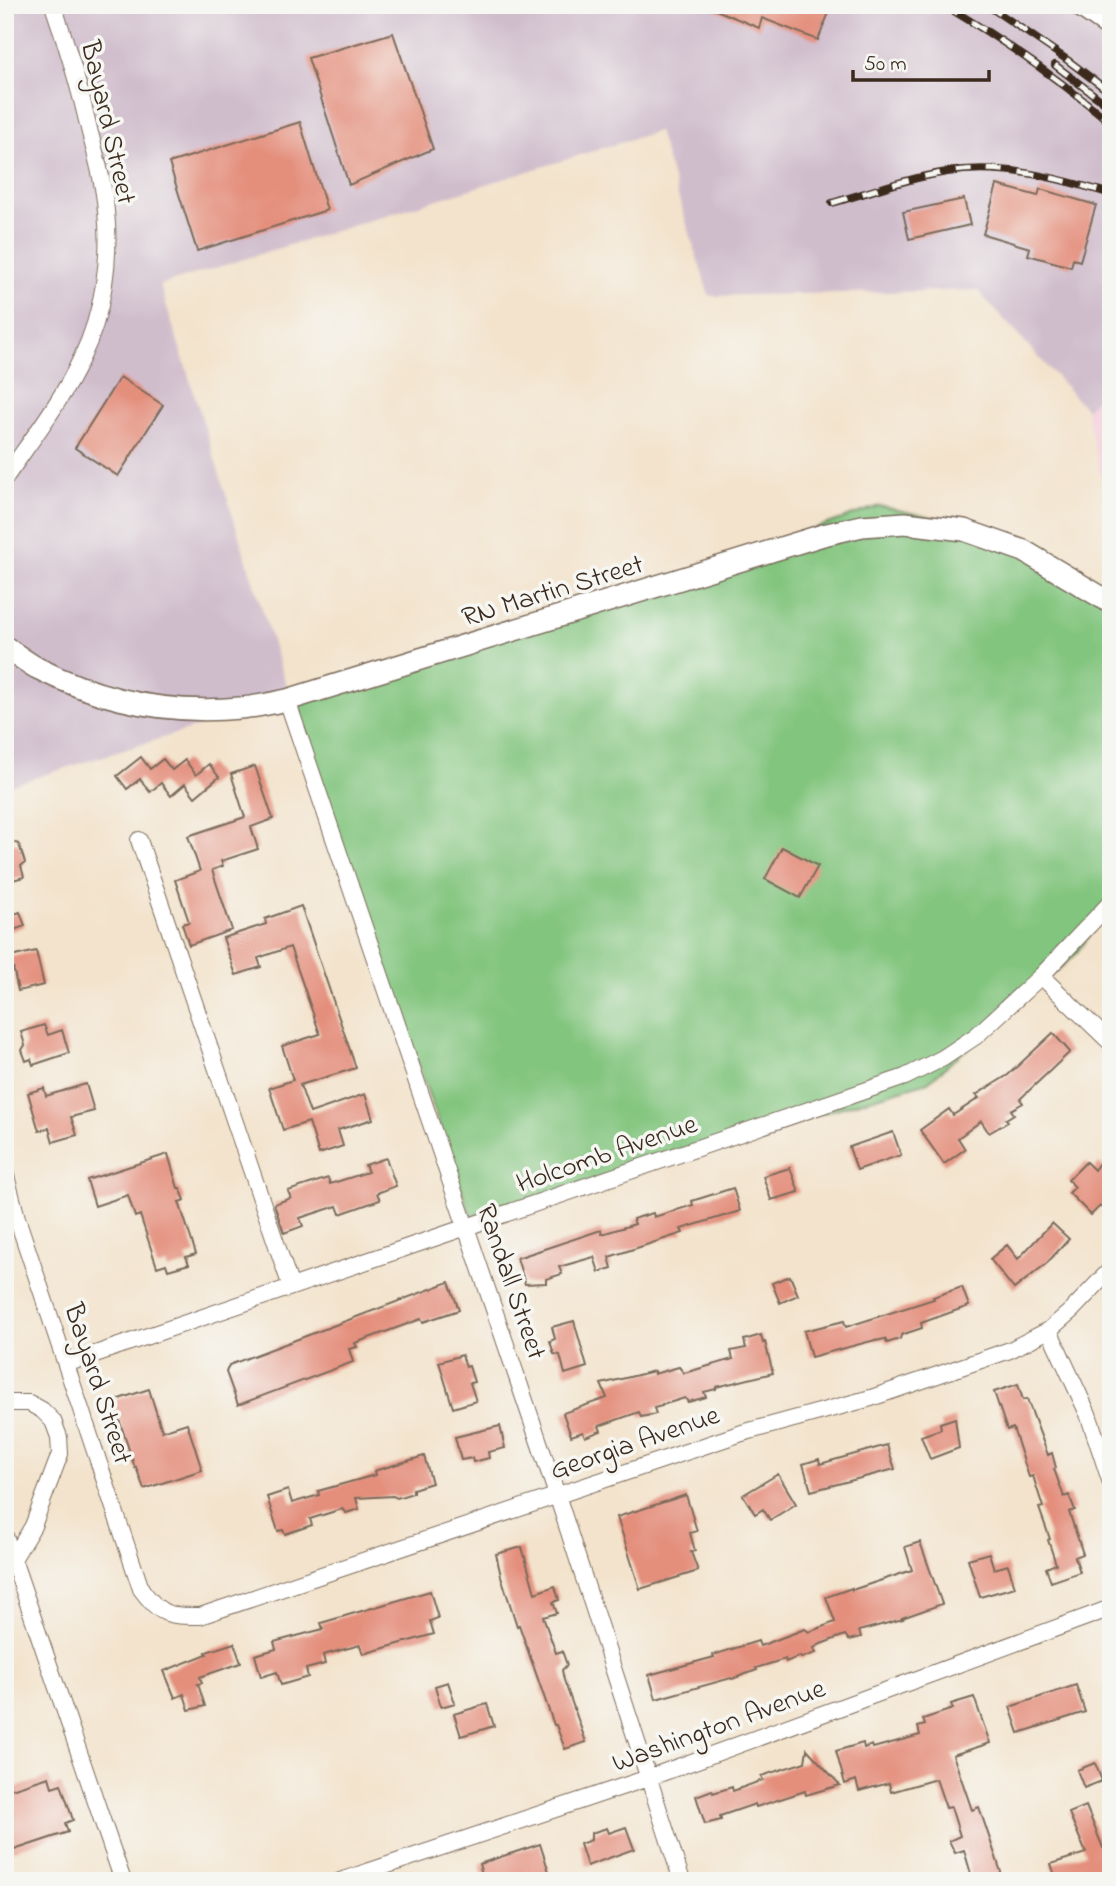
<svg xmlns="http://www.w3.org/2000/svg" width="1116" height="1886" font-family="'Indie Flower',sans-serif">
	<rect width="100%" height="100%" fill="#f6f6f2"/>
	<filter id="ink" filterUnits="userSpaceOnUse"><feTurbulence type="fractalNoise" baseFrequency=".0143" numOctaves="2"/><feDisplacementMap in="SourceGraphic" scale="14" xChannelSelector="R" yChannelSelector="G"/><feConvolveMatrix kernelMatrix="1 2 1 2 8 2 1 2 1" color-interpolation-filters="sRGB"/></filter>
	<filter id="wash" filterUnits="userSpaceOnUse"><feTurbulence type="fractalNoise" baseFrequency=".00686" numOctaves="4" result="noise"/><feDisplacementMap in="SourceGraphic" scale="28" xChannelSelector="R" yChannelSelector="G"/><feGaussianBlur stdDeviation="1.57" result="paint"/><feColorMatrix in="noise" values="0 0 0 0 0 0 0 0 0 0 0 0 0 0 0 0 0 1.4 0 .05"/><feComposite in="paint" operator="in"/></filter>
	<g filter="url(#wash)">
		<rect width="100%" height="100%" fill="#f3e3cc"/>
		<path fill="#f4cfdc" d="M 1111,384 L 1111,522 L 1086,409 Z"/>
		<path fill="#d0bdcc" d="M 5,5 L 1101,5 L 1111,15 L 1111,384 L 1086,409 L 977,290 L 709,296 L 658,131 L 160,285 L 290,698 L 5,787 Z"/>
		<path fill="#82c57e" stroke="#5e784e" stroke-width="2" d="M 879,506 L 1015,535 L 1111,596 L 1111,906 L 1074,956 L 928,1082 L 471,1216 L 290,698 L 564,616 Z"/>
		<g id="blocks">
			<path fill="#e48e7b" d="M 704,5 L 832,5 L 818,40 L 762,18 L 759,28 Z
				M 393,33 L 433,149 L 349,185 L 308,58 Z
				M 300,122 L 327,210 L 197,251 L 169,163 Z
				M 997,185 L 1038,196 L 1040,189 L 1096,205 L 1080,261 L 1073,259 L 1071,267 L 1028,255 L 1030,248 L 983,234 Z
				M 964,199 L 970,225 L 909,239 L 903,212 Z
				M 120,377 L 163,405 L 118,476 L 75,448 Z
				M 141,757 L 150,769 L 163,759 L 172,770 L 185,760 L 196,775 L 209,764 L 219,777 L 195,797 L 185,784 L 171,796 L 161,783 L 150,792 L 140,779 L 127,789 L 117,776 Z
				M 255,766 L 273,819 L 251,827 L 258,849 L 221,861 L 223,866 L 212,870 L 232,930 L 189,945 L 182,924 L 189,922 L 175,880 L 200,871 L 188,836 L 245,817 L 231,774 Z
				M 5,840 L 19,844 L 25,863 L 21,866 L 24,877 L 5,882 Z
				M 782,847 L 818,866 L 800,898 L 765,879 Z
				M 301,906 L 356,1068 L 300,1085 L 310,1113 L 365,1094 L 373,1119 L 338,1130 L 343,1146 L 319,1154 L 309,1122 L 283,1130 L 269,1088 L 293,1080 L 282,1046 L 320,1034 L 290,947 L 258,958 L 261,967 L 236,975 L 223,938 L 266,924 L 265,919 Z
				M 20,912 L 25,926 L 5,933 L 5,917 Z
				M 36,951 L 44,985 L 18,991 L 11,957 Z
				M 44,1025 L 48,1035 L 62,1030 L 69,1053 L 33,1065 L 31,1059 L 26,1061 L 22,1050 L 25,1045 L 21,1032 Z
				M 1053,1033 L 1070,1052 L 1020,1099 L 1023,1103 L 1011,1110 L 1014,1114 L 1006,1119 L 1008,1122 L 989,1133 L 981,1121 L 958,1138 L 965,1149 L 944,1164 L 920,1130 L 949,1109 L 953,1115 L 979,1098 L 976,1095 L 1008,1075 Z
				M 86,1084 L 94,1111 L 71,1117 L 77,1135 L 53,1142 L 49,1128 L 39,1131 L 28,1093 L 44,1088 L 46,1096 Z
				M 893,1132 L 901,1155 L 857,1170 L 849,1147 Z
				M 168,1154 L 178,1188 L 180,1188 L 185,1200 L 179,1202 L 196,1254 L 186,1257 L 189,1264 L 168,1270 L 166,1264 L 157,1267 L 140,1215 L 135,1217 L 128,1195 L 95,1206 L 87,1180 Z
				M 386,1158 L 396,1186 L 377,1193 L 380,1200 L 340,1214 L 337,1206 L 300,1218 L 303,1226 L 284,1233 L 274,1204 L 291,1198 L 288,1191 L 328,1178 L 330,1184 L 368,1172 L 365,1165 Z
				M 1086,1162 L 1094,1170 L 1099,1163 L 1111,1174 L 1111,1202 L 1104,1209 L 1100,1206 L 1091,1215 L 1069,1193 L 1075,1187 L 1068,1180 Z
				M 790,1168 L 799,1192 L 771,1200 L 763,1176 Z
				M 733,1188 L 740,1211 L 681,1229 L 683,1233 L 609,1257 L 612,1268 L 599,1272 L 594,1257 L 559,1267 L 562,1274 L 546,1279 L 546,1283 L 525,1284 L 517,1258 L 601,1230 L 602,1234 L 635,1224 L 633,1219 L 653,1213 L 654,1217 L 693,1205 L 692,1201 Z
				M 1052,1223 L 1069,1239 L 1047,1263 L 1014,1289 L 990,1259 L 1007,1245 L 1018,1259 Z
				M 790,1276 L 798,1295 L 780,1303 L 772,1283 Z
				M 449,1282 L 459,1310 L 423,1322 L 421,1319 L 355,1343 L 357,1347 L 349,1349 L 353,1362 L 238,1405 L 226,1372 L 229,1365 Z
				M 962,1287 L 969,1306 L 921,1323 L 922,1328 L 901,1335 L 900,1339 L 887,1343 L 885,1339 L 876,1341 L 875,1340 L 811,1357 L 804,1331 L 844,1321 L 846,1327 L 934,1299 L 933,1297 Z
				M 574,1321 L 587,1367 L 565,1374 L 560,1355 L 554,1354 L 550,1341 L 555,1339 L 552,1327 Z
				M 761,1335 L 763,1343 L 765,1342 L 773,1373 L 716,1387 L 716,1389 L 704,1392 L 706,1397 L 688,1402 L 685,1398 L 662,1405 L 662,1406 L 654,1408 L 656,1414 L 641,1417 L 639,1412 L 599,1426 L 601,1431 L 585,1437 L 583,1432 L 571,1436 L 563,1413 L 607,1398 L 601,1384 L 654,1371 L 654,1374 L 679,1367 L 684,1373 L 733,1359 L 731,1351 L 746,1348 L 744,1340 Z
				M 462,1355 L 466,1367 L 469,1366 L 474,1382 L 470,1383 L 476,1401 L 453,1408 L 439,1362 Z
				M 1018,1384 L 1023,1400 L 1027,1399 L 1048,1455 L 1052,1453 L 1056,1468 L 1054,1469 L 1064,1497 L 1069,1495 L 1075,1510 L 1069,1512 L 1083,1554 L 1075,1557 L 1080,1572 L 1051,1582 L 1046,1568 L 1056,1564 L 1048,1540 L 1050,1539 L 1039,1508 L 1043,1507 L 1033,1476 L 1029,1477 L 1013,1428 L 1007,1430 L 994,1392 Z
				M 149,1389 L 162,1431 L 187,1423 L 202,1470 L 144,1489 L 136,1467 L 135,1468 L 113,1401 Z
				M 955,1418 L 959,1448 L 930,1459 L 921,1436 L 941,1429 L 940,1423 Z
				M 500,1426 L 505,1448 L 488,1452 L 489,1458 L 473,1462 L 472,1458 L 461,1460 L 455,1437 Z
				M 887,1445 L 895,1469 L 811,1491 L 803,1464 L 819,1459 L 820,1464 Z
				M 424,1456 L 432,1483 L 413,1489 L 413,1493 L 397,1498 L 393,1496 L 356,1498 L 359,1509 L 346,1513 L 342,1509 L 310,1519 L 312,1525 L 285,1534 L 283,1530 L 278,1531 L 267,1497 L 288,1490 L 292,1503 L 319,1495 L 318,1491 L 375,1475 L 374,1471 Z
				M 778,1474 L 796,1504 L 770,1520 L 763,1509 L 755,1514 L 743,1495 Z
				M 686,1495 L 697,1531 L 690,1533 L 695,1551 L 691,1552 L 698,1571 L 640,1589 L 617,1517 Z
				M 920,1542 L 942,1604 L 902,1618 L 903,1619 L 859,1631 L 861,1637 L 849,1640 L 845,1635 L 821,1644 L 814,1648 L 816,1653 L 801,1658 L 800,1656 L 786,1662 L 785,1659 L 756,1668 L 757,1670 L 732,1679 L 731,1678 L 656,1699 L 649,1675 L 714,1657 L 713,1655 L 758,1641 L 760,1646 L 805,1629 L 809,1632 L 835,1622 L 826,1597 L 852,1588 L 852,1590 L 912,1570 L 905,1547 Z
				M 522,1547 L 535,1593 L 555,1586 L 559,1600 L 553,1602 L 557,1613 L 543,1617 L 556,1653 L 562,1651 L 567,1665 L 562,1670 L 564,1680 L 586,1742 L 565,1749 L 556,1725 L 554,1725 L 519,1625 L 517,1626 L 501,1576 L 496,1554 Z
				M 989,1553 L 994,1569 L 1008,1565 L 1015,1587 L 980,1597 L 968,1559 Z
				M 430,1591 L 438,1618 L 430,1621 L 434,1634 L 363,1654 L 360,1645 L 323,1655 L 325,1664 L 306,1669 L 308,1677 L 281,1685 L 277,1672 L 261,1677 L 255,1655 L 276,1649 L 274,1642 L 323,1629 L 321,1623 Z
				M 234,1643 L 241,1663 L 200,1677 L 202,1683 L 198,1684 L 205,1706 L 189,1710 L 184,1694 L 175,1698 L 164,1671 L 207,1654 L 206,1652 Z
				M 448,1682 L 455,1703 L 441,1707 L 435,1686 Z
				M 1076,1685 L 1085,1712 L 1019,1733 L 1010,1707 Z
				M 974,1697 L 990,1743 L 953,1755 L 972,1810 L 979,1807 L 1004,1881 L 973,1881 L 964,1850 L 955,1853 L 949,1841 L 960,1836 L 951,1807 L 946,1808 L 936,1779 L 891,1792 L 889,1783 L 859,1791 L 856,1780 L 845,1784 L 836,1751 L 863,1743 L 864,1748 L 872,1745 L 873,1748 L 920,1735 L 918,1727 L 925,1725 L 923,1719 L 953,1709 L 951,1704 Z
				M 487,1704 L 494,1726 L 461,1736 L 454,1714 Z
				M 807,1749 L 840,1785 L 806,1795 L 805,1791 L 756,1807 L 755,1804 L 720,1816 L 721,1820 L 705,1824 L 696,1796 L 712,1790 L 713,1793 L 732,1787 L 733,1791 L 763,1780 L 761,1776 L 805,1762 Z
				M 1095,1763 L 1102,1781 L 1084,1788 L 1077,1770 Z
				M 49,1777 L 52,1787 L 61,1784 L 73,1820 L 65,1823 L 68,1832 L 5,1853 L 5,1791 Z
				M 1086,1806 L 1103,1848 L 1111,1845 L 1111,1881 L 1102,1881 L 1100,1875 L 1082,1881 L 1057,1881 L 1051,1864 L 1086,1853 L 1069,1813 Z
				M 626,1827 L 634,1849 L 587,1866 L 580,1844 L 591,1840 L 591,1833 L 607,1828 L 609,1833 Z
				M 540,1844 L 552,1881 L 484,1881 L 479,1864 Z"/>
		</g>
	</g>
	<g filter="url(#ink)">
		<use href="#blocks" fill-opacity="0" stroke="#7b6b5b" stroke-width="2"/>
		<g fill="none" stroke-linecap="round" stroke-linejoin="round">
			<g stroke="#7b6b5b" stroke-width="18">
				<path id="minor" d="M 5,478 C 32,439 62,401 82,357 C 103,314 111,259 106,211 C 104,185 97,159 90,133 C 80,89 68,48 53,5
					M 287,700 L 557,1495 L 682,1881
					M 139,840 L 291,1287
					M 1041,976 L 1111,1043
					M 5,1172 L 17,1218 L 141,1589 C 161,1616 168,1616 200,1616 L 742,1433 L 871,1398 L 1010,1350 L 1049,1330 L 1072,1310 L 1111,1269
					M 1049,1330 L 1088,1414 L 1111,1483
					M 66,1364 L 905,1077 L 943,1058 L 976,1036 L 1041,976 L 1111,902
					M 5,1406 L 11,1403 L 29,1403 L 42,1410 L 53,1421 L 59,1437 L 60,1454 L 33,1526 L 13,1559
					M 5,1536 L 123,1881
					M 340,1881 L 648,1778 L 1111,1608"/>
			</g>
			<g stroke="#7b6b5b" stroke-width="24">
				<path id="tertiary" d="M 1079,5 L 1111,27
					M 5,647 C 16,654 26,662 37,668 C 100,700 169,715 240,708 C 256,707 272,703 287,700 L 823,535 L 862,526 L 905,523 L 964,530 L 1024,551 L 1111,603"/>
			</g>
			<use href="#minor" stroke="#fff" stroke-width="16"/>
			<use href="#tertiary" stroke="#fff" stroke-width="21"/>
			<g stroke="#3b2a1e" stroke-width="8">
				<path id="rail" d="M 944,5 C 1003,40 1059,79 1111,123
					M 987,5 L 1066,59 L 1111,93
					M 1055,65 L 1111,108
					M 832,203 C 870,192 908,178 947,172 C 1002,163 1058,178 1111,194"/>
			</g>
			<use href="#rail" stroke="#f6f6f2" stroke-width="5" stroke-dasharray="16" stroke-linecap="butt"/>
		</g>
	</g>
	<g text-anchor="middle" stroke-width="7" stroke-linejoin="round" paint-order="stroke">
		<g font-size="28" fill="#3b2a1e" stroke="#f6f6f2">
			<text transform="translate(110 122) rotate(77)" y="10">Bayard Street</text>
			<text transform="translate(552 589) rotate(-17)" y="10">RN Martin Street</text>
			<text transform="translate(606 1152) rotate(-19)" y="10">Holcomb Avenue</text>
			<text transform="translate(513 1281) rotate(71)" y="10">Randall Street</text>
			<text transform="translate(100 1383) rotate(72)" y="10">Bayard Street</text>
			<text transform="translate(634 1441) rotate(-19)" y="10">Georgia Avenue</text>
			<text transform="translate(718 1724) rotate(-20)" y="10">Washington Avenue</text>
		</g>
	</g>
	<rect width="1116" height="1886" fill="none" stroke="#f6f6f2" stroke-width="28"/>
	<path d="M853 70v10h136v-10" fill="none" stroke="#3b2a1e" stroke-width="3.5"/>
	<text x="864" y="70" font-size="21" fill="#3b2a1e" stroke="#f6f6f2" stroke-width="5" paint-order="stroke">50 m</text>
</svg>
